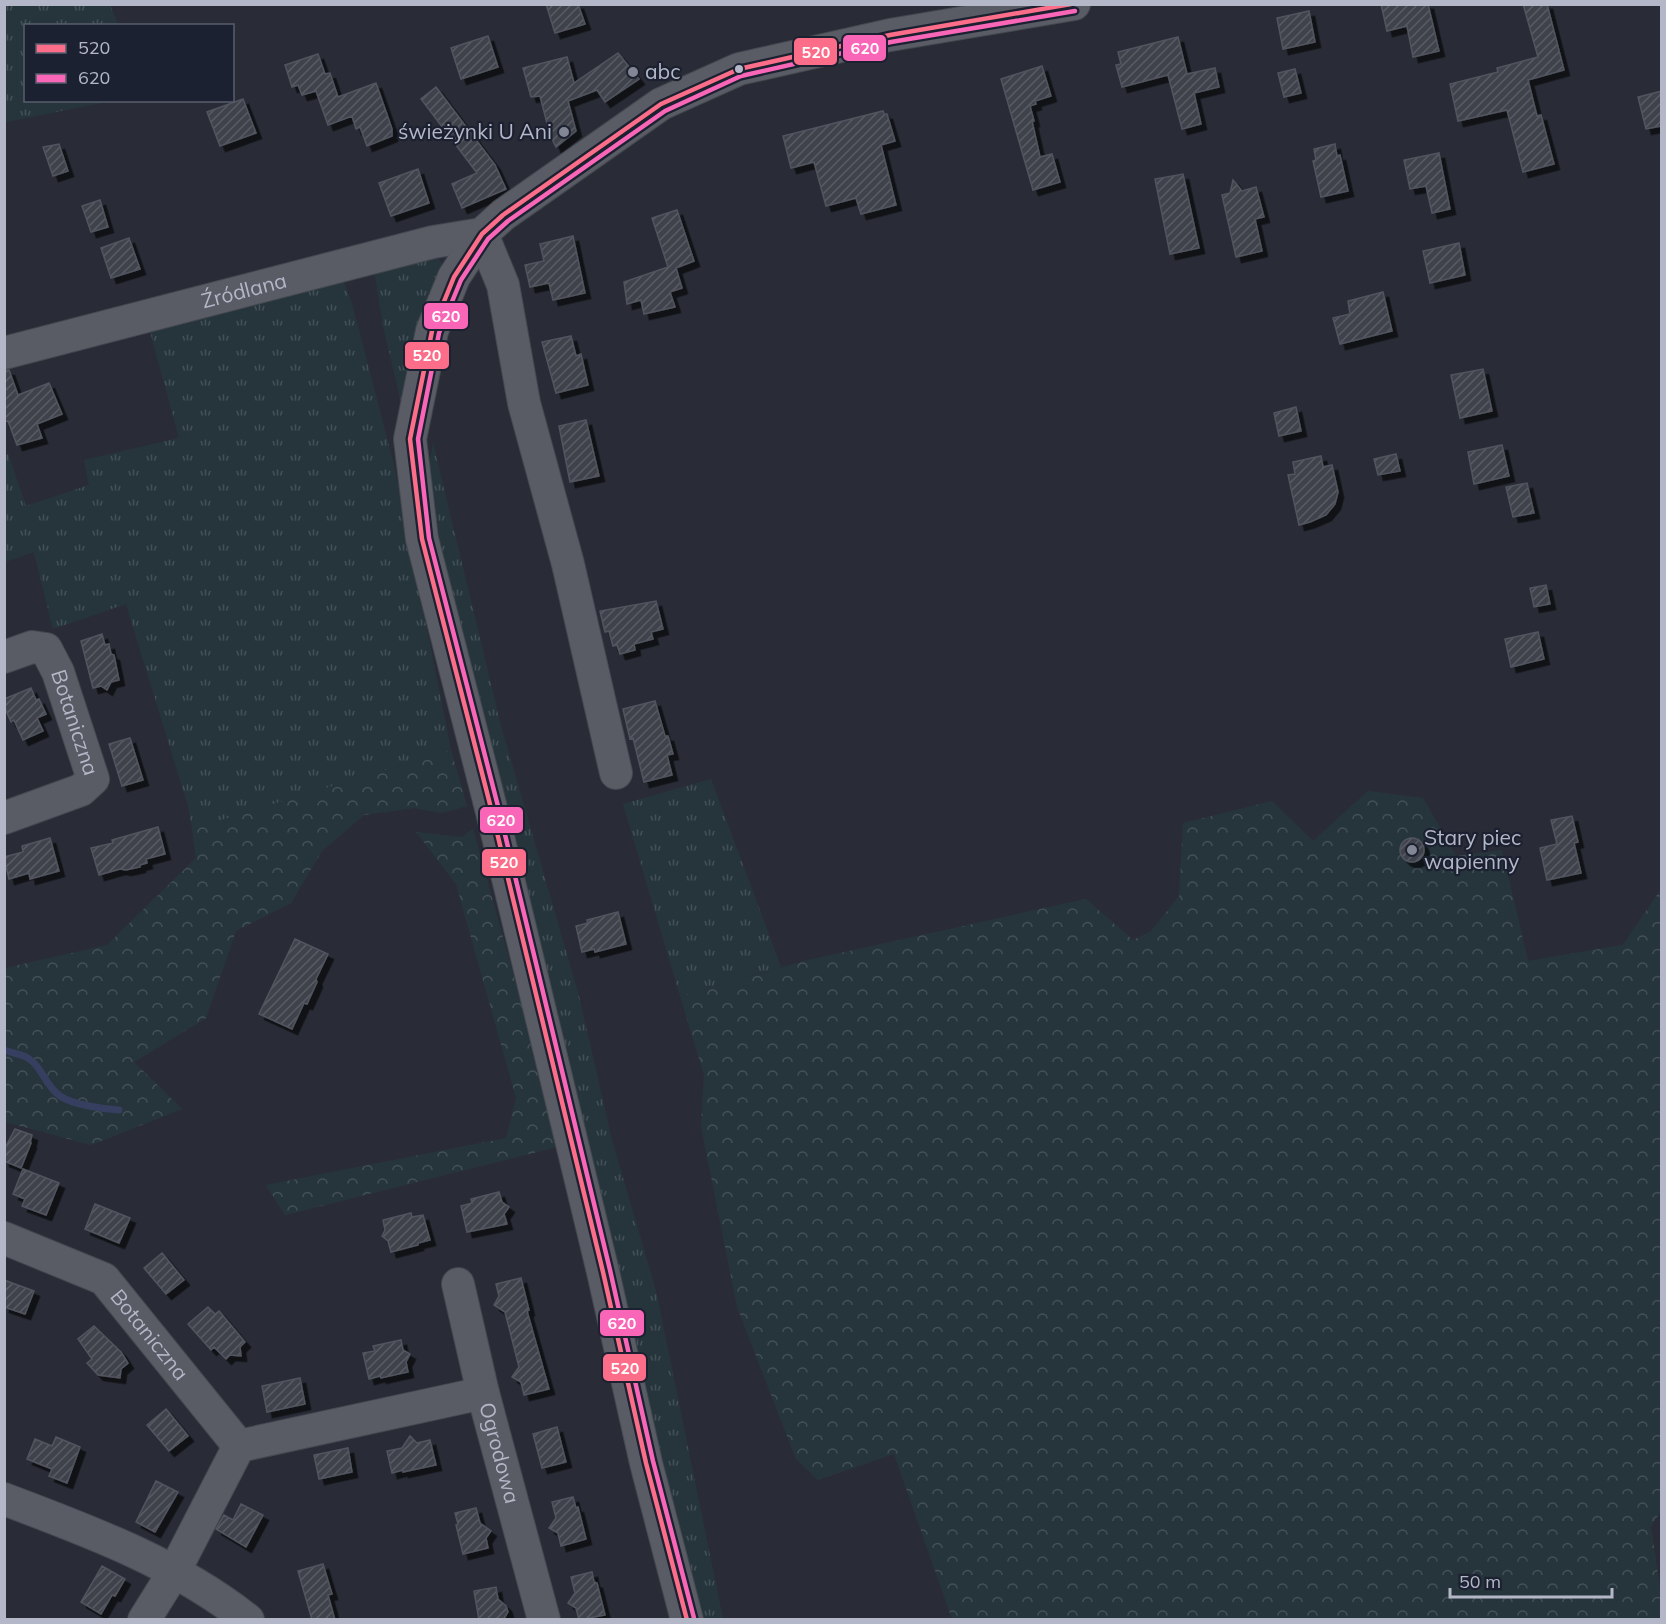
<svg xmlns="http://www.w3.org/2000/svg" width="1666" height="1624" font-family="Mulish,sans-serif">
	<defs>
		<pattern id="grass-tufts" width="24" height="20" patternUnits="userSpaceOnUse" patternTransform="scale(1.5)"><rect width="24" height="20" fill="#26353c"/><path d="M3 7l-1-3M5 7V3M7 7l1-3M15 17l-1-3M17 17v-4M19 17l1-3" fill="none" stroke="#435057"/></pattern>
		<pattern id="forest-crowns" width="20" height="18" patternUnits="userSpaceOnUse" patternTransform="scale(1.5)"><rect width="20" height="18" fill="#26353c"/><path d="M2 6a3 3 0 1 1 6 0M12 15a3 3 0 1 1 6 0" fill="none" stroke="#435057"/></pattern>
		<pattern id="building-hatch" width="6" height="6" patternUnits="userSpaceOnUse" patternTransform="scale(1.5)"><rect width="6" height="6" fill="#40434c"/><path d="M-1 1l2-2M0 6l6-6M5 7l2-2" fill="none" stroke="#595c64"/></pattern>
		<filter id="shadow"><feDropShadow dx="5.5" dy="5.5" stdDeviation="0" flood-color="#0009"/></filter>
	</defs>
	<rect width="100%" height="100%" fill="#292c36"/>
	<path fill="url(#grass-tufts)" d="M 4,5 L 110,5 L 118,25 L 26,26 L 26,100 L 111,101 L 6,122 Z
		M 427,253 L 438,258 L 444,267 L 402,406 L 383,326 L 375,275 L 382,263 Z
		M 340,272 L 352,304 L 394,465 L 451,750 L 192,829 L 188,806 L 126,604 L 53,629 L 34,552 L 5,562 L 4,456 L 8,454 L 26,506 L 89,485 L 84,460 L 179,438 L 148,324 Z
		M 433,443 L 501,726 L 579,996 L 612,1140 L 656,1291 L 723,1619 L 700,1619 L 568,1068 L 429,509 L 428,473 Z
		M 711,779 L 781,967 L 680,996 L 623,804 Z"/>
	<path fill="url(#forest-crowns)" d="M 451,750 L 467,806 L 442,813 L 414,808 L 364,815 L 322,851 L 291,903 L 236,931 L 206,1018 L 134,1062 L 182,1109 L 91,1145 L 5,1122 L 5,968 L 107,945 L 196,858 L 192,829 Z
		M 1368,791 L 1423,798 L 1456,856 L 1502,850 L 1528,961 L 1623,945 L 1661,889 L 1662,1509 L 1651,1527 L 1661,1594 L 1661,1619 L 952,1619 L 894,1454 L 818,1480 L 796,1459 L 737,1307 L 701,1126 L 704,1075 L 680,996 L 808,960 L 1086,899 L 1133,940 L 1151,931 L 1179,896 L 1183,823 L 1272,801 L 1313,841 Z
		M 473,829 L 561,1146 L 285,1215 L 266,1185 L 506,1138 L 516,1098 L 456,884 L 416,832 L 462,837 Z"/>
	<g fill="none" stroke-linecap="round" stroke-linejoin="round">
		<path stroke="#363f5f" stroke-width="7" d="M 4,1050 C 15,1054 26,1054 34,1063 C 43,1072 48,1088 60,1096 C 73,1105 104,1109 119,1110"/>
	</g>
	<path fill="url(#building-hatch)" stroke="#51545e" stroke-width="1.5" filter="url(#shadow)" d="M 546,4 L 578,4 L 585,24 L 555,33 Z
		M 1381,4 L 1428,4 L 1439,51 L 1413,57 L 1407,26 L 1387,31 Z
		M 1523,4 L 1547,4 L 1564,70 L 1528,80 L 1537,116 L 1541,115 L 1554,164 L 1523,172 L 1507,110 L 1458,121 L 1450,84 L 1498,72 L 1497,68 L 1538,57 Z
		M 1309,11 L 1315,42 L 1283,49 L 1277,18 Z
		M 488,36 L 498,67 L 461,79 L 451,48 Z
		M 1178,37 L 1187,74 L 1215,68 L 1219,87 L 1194,93 L 1201,124 L 1182,129 L 1168,75 L 1122,87 L 1116,65 L 1121,64 L 1118,52 Z
		M 618,53 L 639,79 L 605,102 L 597,90 L 568,101 L 576,131 L 556,147 L 550,135 L 540,96 L 531,97 L 523,68 L 567,57 L 574,83 Z
		M 318,54 L 325,74 L 330,73 L 338,97 L 376,83 L 392,129 L 392,136 L 367,146 L 360,127 L 356,129 L 352,116 L 328,125 L 316,91 L 302,95 L 298,85 L 292,87 L 285,65 Z
		M 1042,66 L 1051,96 L 1035,101 L 1036,104 L 1030,106 L 1034,121 L 1032,121 L 1040,157 L 1052,154 L 1060,182 L 1033,190 L 1001,79 Z
		M 1295,69 L 1301,93 L 1284,97 L 1278,73 Z
		M 436,87 L 495,165 L 506,189 L 462,208 L 452,184 L 477,173 L 421,99 Z
		M 1662,91 L 1662,126 L 1646,129 L 1638,97 Z
		M 243,99 L 256,133 L 220,146 L 207,112 Z
		M 883,111 L 884,114 L 887,114 L 895,141 L 881,145 L 896,205 L 861,214 L 856,198 L 826,206 L 814,162 L 791,168 L 783,136 Z
		M 59,144 L 68,171 L 53,176 L 43,147 Z
		M 1335,144 L 1337,156 L 1340,155 L 1348,191 L 1321,197 L 1313,161 L 1316,160 L 1314,149 Z
		M 1439,153 L 1450,209 L 1432,213 L 1426,186 L 1410,189 L 1404,160 Z
		M 418,169 L 429,203 L 391,216 L 379,183 Z
		M 1183,174 L 1199,248 L 1170,254 L 1155,179 Z
		M 1233,180 L 1242,191 L 1256,187 L 1264,217 L 1255,219 L 1262,251 L 1236,257 L 1222,195 L 1230,193 Z
		M 100,200 L 108,227 L 91,232 L 82,206 Z
		M 677,210 L 694,261 L 676,268 L 682,288 L 670,292 L 675,307 L 644,314 L 641,300 L 627,304 L 624,282 L 668,267 L 652,218 Z
		M 573,236 L 585,293 L 553,300 L 549,283 L 530,287 L 525,265 L 544,261 L 540,244 Z
		M 129,238 L 140,269 L 111,278 L 101,248 Z
		M 1459,243 L 1465,275 L 1430,283 L 1423,251 Z
		M 1383,292 L 1392,331 L 1340,344 L 1333,318 L 1350,314 L 1348,301 Z
		M 571,336 L 576,356 L 581,354 L 588,385 L 556,393 L 542,342 Z
		M 1483,369 L 1492,411 L 1460,418 L 1451,375 Z
		M 4,370 L 9,370 L 18,395 L 49,383 L 62,414 L 37,424 L 42,438 L 17,445 L 8,421 L 4,422 Z
		M 1296,407 L 1301,431 L 1279,436 L 1274,413 Z
		M 586,420 L 599,476 L 570,482 L 559,426 Z
		M 1502,445 L 1509,476 L 1474,484 L 1468,452 Z
		M 1396,454 L 1400,471 L 1378,475 L 1374,459 Z
		M 1321,456 L 1323,467 L 1332,465 L 1338,492 L 1335,504 L 1326,515 L 1310,522 L 1299,525 L 1288,475 L 1295,474 L 1293,462 Z
		M 1527,483 L 1534,513 L 1513,517 L 1506,487 Z
		M 1546,585 L 1550,604 L 1534,607 L 1530,588 Z
		M 656,601 L 663,629 L 651,632 L 653,639 L 634,644 L 635,650 L 620,654 L 617,645 L 613,646 L 609,631 L 605,632 L 600,611 Z
		M 1538,632 L 1544,659 L 1511,667 L 1505,639 Z
		M 102,634 L 105,645 L 109,644 L 111,654 L 114,655 L 119,680 L 111,682 L 107,690 L 101,686 L 93,688 L 81,641 Z
		M 31,688 L 36,700 L 39,699 L 46,714 L 37,718 L 43,731 L 23,740 L 14,720 L 11,722 L 4,706 L 4,699 Z
		M 655,701 L 665,736 L 668,736 L 673,754 L 667,755 L 672,775 L 644,782 L 633,738 L 630,739 L 623,709 Z
		M 130,738 L 143,780 L 122,786 L 109,744 Z
		M 1572,816 L 1578,842 L 1574,843 L 1581,873 L 1547,880 L 1540,848 L 1557,844 L 1551,820 Z
		M 158,827 L 165,854 L 146,859 L 147,863 L 140,865 L 140,867 L 126,870 L 120,869 L 99,875 L 91,848 L 113,843 L 112,840 Z
		M 50,838 L 59,871 L 30,879 L 29,873 L 9,879 L 4,857 L 23,852 L 22,846 Z
		M1400 850a12 12 0 1 1 24 0a12 12 0 1 1-24 0Z
		M 618,912 L 626,944 L 595,952 L 594,949 L 582,952 L 576,926 L 588,923 L 587,920 Z
		M 295,939 L 328,954 L 316,979 L 317,982 L 307,1004 L 304,1003 L 292,1029 L 259,1014 Z
		M 15,1129 L 32,1135 L 30,1143 L 31,1143 L 21,1168 L 4,1161 L 4,1150 Z
		M 23,1169 L 59,1183 L 46,1215 L 22,1206 L 25,1199 L 13,1194 Z
		M 499,1192 L 502,1202 L 509,1207 L 504,1214 L 507,1224 L 467,1232 L 461,1206 L 472,1203 L 471,1199 Z
		M 95,1204 L 130,1218 L 119,1243 L 85,1229 Z
		M 411,1213 L 412,1217 L 423,1215 L 430,1240 L 418,1243 L 418,1245 L 391,1252 L 388,1241 L 382,1236 L 385,1230 L 383,1220 Z
		M 162,1253 L 184,1280 L 166,1294 L 144,1268 Z
		M 521,1278 L 529,1310 L 527,1311 L 549,1389 L 524,1395 L 521,1382 L 512,1377 L 519,1367 L 505,1312 L 494,1305 L 499,1296 L 496,1284 Z
		M 4,1280 L 34,1291 L 25,1314 L 4,1307 Z
		M 208,1307 L 215,1314 L 219,1311 L 245,1342 L 240,1347 L 241,1356 L 230,1355 L 226,1359 L 214,1347 L 211,1350 L 188,1324 Z
		M 94,1326 L 121,1352 L 128,1363 L 121,1369 L 120,1378 L 98,1375 L 87,1363 L 92,1359 L 78,1339 Z
		M 401,1340 L 403,1350 L 410,1354 L 406,1362 L 408,1372 L 381,1378 L 380,1376 L 369,1379 L 363,1353 L 375,1351 L 373,1346 Z
		M 300,1378 L 305,1404 L 267,1412 L 262,1386 Z
		M 166,1409 L 188,1436 L 169,1451 L 147,1425 Z
		M 557,1427 L 566,1462 L 542,1468 L 533,1434 Z
		M 410,1436 L 417,1443 L 430,1440 L 436,1465 L 403,1472 L 403,1470 L 392,1473 L 387,1451 L 402,1448 Z
		M 56,1437 L 80,1447 L 67,1483 L 49,1476 L 52,1469 L 27,1459 L 35,1439 L 52,1446 Z
		M 348,1448 L 352,1472 L 319,1479 L 314,1455 Z
		M 156,1481 L 178,1492 L 155,1532 L 136,1522 Z
		M 573,1497 L 576,1508 L 578,1507 L 586,1539 L 561,1546 L 558,1533 L 549,1528 L 556,1518 L 552,1502 Z
		M 241,1504 L 263,1515 L 246,1547 L 216,1529 L 224,1515 L 233,1520 Z
		M 476,1508 L 480,1523 L 491,1531 L 486,1538 L 488,1548 L 463,1554 L 456,1525 L 458,1524 L 455,1513 Z
		M 323,1564 L 332,1594 L 328,1595 L 335,1620 L 312,1620 L 298,1571 Z
		M 102,1566 L 125,1579 L 115,1596 L 112,1595 L 101,1614 L 81,1602 Z
		M 592,1572 L 594,1582 L 597,1583 L 605,1615 L 579,1620 L 576,1608 L 568,1603 L 575,1593 L 571,1577 Z
		M 496,1587 L 498,1599 L 506,1606 L 508,1612 L 503,1620 L 479,1620 L 474,1591 Z"/>
	<g fill="none" stroke-linecap="round" stroke-linejoin="round">
		<g stroke="#45484f" stroke-width="34">
			<g id="minor">
				<path id="s1" d="M 4,353 L 433,242 L 482,234 L 503,285 L 524,403 L 568,564 L 616,773"/>
				<path id="s2" d="M 4,657 L 32,647 L 46,649 L 58,672 L 93,779 L 81,790 L 4,818"/>
				<path id="s3" d="M 4,1238 L 104,1279 L 239,1446 L 174,1572 L 144,1620"/>
				<path id="s4" d="M 458,1284 L 483,1393 L 544,1620"/>
				<path d="M 239,1446 L 483,1393"/>
				<path d="M 4,1499 C 89,1531 176,1563 248,1620"/>
				<path d="M 687,1620 L 646,1463 L 603,1272 L 493,816 L 422,539 L 410,439 L 432,331 L 454,277 L 482,234 L 503,215 L 661,104 L 739,69 L 890,35 L 1074,4"/>
			</g>
		</g>
		<use href="#minor" stroke="#595c64" stroke-width="32"/>
		<g stroke="#1c2131" stroke-width="9">
			<path id="bus-1" d="M 687,1620 L 646,1463 L 603,1272 L 493,816 L 422,539 L 410,439 L 432,331 L 454,277 L 482,234 L 503,215 L 661,104 L 739,69 L 890,35 L 1071,4"/>
		</g>
		<g stroke="#1c2131" stroke-width="9">
			<path id="bus-2" d="M 694,1618 L 653,1461 L 610,1270 L 500,814 L 429,538 L 418,439 L 439,333 L 461,280 L 488,239 L 508,221 L 665,111 L 741,76 L 891,42 L 1075,11"/>
		</g>
		<use href="#bus-1" stroke="#fb6d88" stroke-width="4.5"/>
		<use href="#bus-2" stroke="#fa66b7" stroke-width="4.5"/>
	</g>
	<circle fill="#b3b7c8" stroke="#1c2131" stroke-width="2" cx="739" cy="69" r="5"/>
	<g fill="#838695" stroke="#1c2131" stroke-width="2">
		<circle cx="633" cy="72" r="6"/>
		<circle cx="564" cy="132" r="6"/>
		<circle cx="1412" cy="850" r="6"/>
	</g>
	<g text-anchor="middle" stroke-width="4.5" stroke-linejoin="round" paint-order="stroke">
		<g font-size="21" fill="#b3b7c8" stroke="#1c2131" text-anchor="start">
			<text x="645" y="79">abc</text>
			<text x="552" y="139" text-anchor="end">świeżynki U Ani</text>
			<text x="1424" y="845">Stary piec<tspan x="1424" dy="24">wapienny</tspan></text>
		</g>
		<g font-size="21" fill="#b3b7c8" stroke="#1c2131">
			<text dy="7" stroke="none"><textPath href="#s1" startOffset="248">Źródlana</textPath></text>
			<text dy="7" stroke="none"><textPath href="#s2" startOffset="123">Botaniczna</textPath></text>
			<text dy="7" stroke="none"><textPath href="#s3" startOffset="180">Botaniczna</textPath></text>
			<text dy="7" stroke="none"><textPath href="#s4" startOffset="174">Ogrodowa</textPath></text>
		</g>
	</g>
	<g stroke="#1c2131" stroke-width="2">
		<rect x="842" y="34" width="45" height="28" rx="6" fill="#fa66b7"/>
		<rect x="793" y="37" width="45" height="29" rx="6" fill="#fb6d88"/>
		<rect x="423" y="302" width="46" height="28" rx="6" fill="#fa66b7"/>
		<rect x="404" y="341" width="46" height="29" rx="6" fill="#fb6d88"/>
		<rect x="479" y="806" width="45" height="28" rx="6" fill="#fa66b7"/>
		<rect x="481" y="848" width="46" height="29" rx="6" fill="#fb6d88"/>
		<rect x="599" y="1309" width="46" height="28" rx="6" fill="#fa66b7"/>
		<rect x="602" y="1353" width="45" height="29" rx="6" fill="#fb6d88"/>
	</g>
	<g font-size="16" text-anchor="middle" font-weight="bold" fill="#fff">
		<text x="865" y="54">620</text>
		<text x="816" y="58">520</text>
		<text x="446" y="322">620</text>
		<text x="427" y="361">520</text>
		<text x="501" y="826">620</text>
		<text x="504" y="868">520</text>
		<text x="622" y="1329">620</text>
		<text x="625" y="1374">520</text>
	</g>
	<rect width="1666" height="1624" fill="none" stroke="#b3b7c8" stroke-width="12"/>
	<rect x="24" y="24" width="210" height="78" fill="#1c2131" stroke="#585d6d" stroke-width="1.5"/>
	<rect x="36" y="44" width="30" height="9" fill="#fb6d88" stroke="#585d6d" stroke-width="1.5"/>
	<text x="78" y="54" font-size="18" fill="#b3b7c8">520</text>
	<rect x="36" y="74" width="30" height="9" fill="#fa66b7" stroke="#585d6d" stroke-width="1.5"/>
	<text x="78" y="84" font-size="18" fill="#b3b7c8">620</text>
	<path d="M1450 1588v9h162v-9" fill="none" stroke="#b3b7c8" stroke-width="3"/>
	<text x="1459" y="1588" font-size="18" fill="#b3b7c8" stroke="#1c2131" stroke-width="4.5" paint-order="stroke">50 m</text>
</svg>
